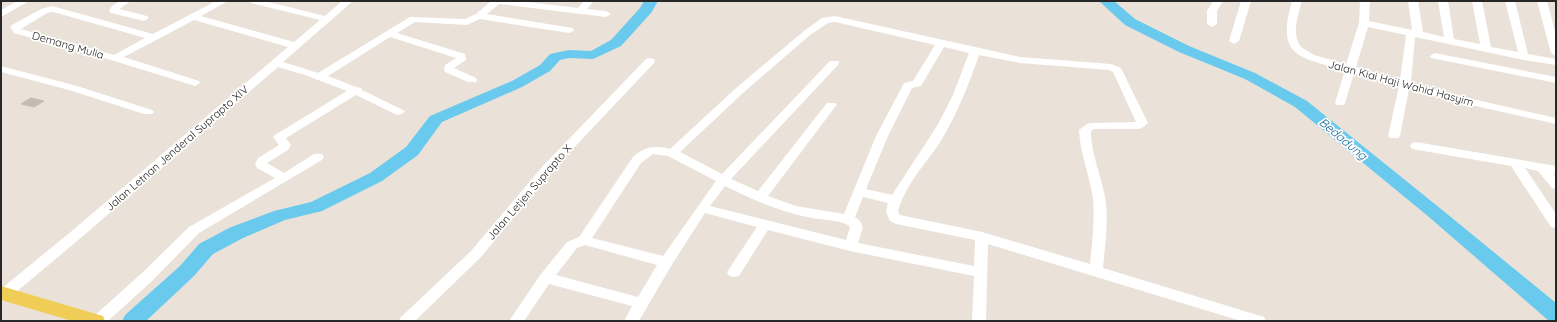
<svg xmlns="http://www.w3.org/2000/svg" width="1557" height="322" font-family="Quicksand,sans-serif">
	<rect width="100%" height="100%" fill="#eae2d8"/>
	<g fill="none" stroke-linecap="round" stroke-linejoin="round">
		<path fill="#69caee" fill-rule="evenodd" d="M 644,1 L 658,1 L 651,13 L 621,46 L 593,59 L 569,58 L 560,60 L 550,71 L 522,87 L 442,122 L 418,155 L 382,181 L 322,211 L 285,220 L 243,238 L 213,254 L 194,276 L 146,321 L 122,321 L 125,315 L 180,266 L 199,244 L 229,228 L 274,211 L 311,202 L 370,173 L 406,147 L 430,116 L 512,81 L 540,65 L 550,54 L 569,50 L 591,51 L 611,40 L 640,8 Z
			M 1099,1 L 1114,1 L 1135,19 L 1189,46 L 1255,73 L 1307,101 L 1441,209 L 1556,303 L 1556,321 L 1549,321 L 1429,217 L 1295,107 L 1245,79 L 1179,52 L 1125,25 Z"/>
	</g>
	<path fill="#c2bcb5" stroke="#c5beb2" d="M 31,98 L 44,101 L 34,107 L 21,104 Z"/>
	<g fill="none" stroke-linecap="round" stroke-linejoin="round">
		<path fill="#fff" fill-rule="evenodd" d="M 17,1 L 29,1 L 1,17 L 1,10 Z
			M 120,1 L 131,1 L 119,9 L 147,16 L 149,18 L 144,21 L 111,13 L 109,11 L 112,6 Z
			M 216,1 L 228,1 L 201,16 L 294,42 L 320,20 L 251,3 L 249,1 L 265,1 L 325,16 L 342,1 L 353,1 L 283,62 L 318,73 L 410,17 L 465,19 L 476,14 L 491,1 L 520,1 L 578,8 L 584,1 L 594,1 L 587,9 L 606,11 L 611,14 L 606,17 L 499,4 L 487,14 L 572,28 L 574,30 L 572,32 L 569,33 L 480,19 L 467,25 L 415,22 L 397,33 L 465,54 L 466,60 L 454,68 L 476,78 L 477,80 L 476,82 L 468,82 L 445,72 L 444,70 L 445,65 L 456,58 L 390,37 L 328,76 L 356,87 L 361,88 L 362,90 L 403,110 L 405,112 L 399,115 L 395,114 L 356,95 L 286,138 L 291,145 L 288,150 L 267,163 L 284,173 L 314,154 L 322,154 L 324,157 L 322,160 L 199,233 L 152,281 L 108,321 L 91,321 L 93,317 L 142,273 L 189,227 L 275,178 L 257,168 L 255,165 L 258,158 L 279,145 L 273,137 L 275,135 L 347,91 L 305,75 L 278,67 L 83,236 L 9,298 L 1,298 L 1,289 L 73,230 L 288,47 L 194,20 L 124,57 L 199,81 L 200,83 L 195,86 L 111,60 L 14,33 L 10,27 L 12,25 L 41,9 L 52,6 L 153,34 ZM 52,12 L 57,13 L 145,38 L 114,55 L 21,29 L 47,13 Z
			M 1213,1 L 1223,1 L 1217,11 L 1217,24 L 1212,27 L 1207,24 L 1207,11 Z
			M 1241,1 L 1251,1 L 1239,41 L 1234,44 L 1229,41 Z
			M 1292,1 L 1302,1 C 1298,15 1291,34 1301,47 L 1314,55 L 1346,64 L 1359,23 L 1360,1 L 1370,1 L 1369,21 L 1412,30 L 1408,1 L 1418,1 L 1423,32 L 1444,37 L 1438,1 L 1448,1 L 1454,39 L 1480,44 L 1472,1 L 1482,1 L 1491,47 L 1518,52 L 1505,1 L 1515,1 L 1528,54 L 1556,59 L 1556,65 L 1524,60 L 1415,37 L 1411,83 L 1442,92 L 1556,118 L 1556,124 L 1440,98 L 1409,89 L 1400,136 L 1398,138 L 1390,138 L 1388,136 L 1399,86 L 1354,73 L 1345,103 L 1344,105 L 1336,105 L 1335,103 L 1345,70 C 1298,57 1276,57 1292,1 ZM 1368,27 L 1406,35 L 1400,80 L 1356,67 Z
			M 1537,1 L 1547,1 L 1556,35 L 1556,56 L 1551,53 Z
			M 835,16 L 1020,57 L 1111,64 L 1121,68 L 1148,123 L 1142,128 L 1138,129 L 1094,129 L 1091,131 C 1091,154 1101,175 1105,197 C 1109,220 1105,245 1103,268 L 1264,317 L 1266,321 L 1241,321 L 988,244 L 986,321 L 972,321 L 974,276 L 850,251 L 768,230 L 739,276 L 734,277 L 729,276 L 727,272 L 757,227 L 705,213 L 671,266 L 639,321 L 624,321 L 632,306 L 549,284 L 524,321 L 509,321 L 541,274 L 567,242 L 579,237 L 633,157 C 644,147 655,145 670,149 L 735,89 L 804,31 L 822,18 ZM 835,22 L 935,45 L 913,81 L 904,83 L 903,85 L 876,136 L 844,214 L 796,206 L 768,196 L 835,107 L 837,105 L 835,103 L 827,103 L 758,191 L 731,179 L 838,65 L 839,63 L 838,61 L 830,61 L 722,174 L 680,152 L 743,93 L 810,35 L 828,23 ZM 944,47 L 969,53 L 953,95 L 937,126 L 892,195 L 866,189 L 888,136 L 912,88 L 921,86 ZM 979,55 L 1020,63 L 1109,70 L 1113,72 L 1136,122 L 1091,123 L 1087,124 L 1079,130 C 1080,154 1090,176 1093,199 C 1095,221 1092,243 1090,264 L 982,232 L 900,215 L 898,212 C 905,184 927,163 942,139 C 958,112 969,84 979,55 ZM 653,154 L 668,156 L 716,181 L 663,256 L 592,238 L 641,163 ZM 725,186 C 753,200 781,212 812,218 C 821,220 845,220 850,227 L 846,240 L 710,206 ZM 863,197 L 888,203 L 886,212 L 890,221 L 896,224 L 975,240 L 974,266 L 858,243 L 863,227 L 860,221 L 855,217 ZM 585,245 L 657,265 L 638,297 L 556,275 L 577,248 Z
			M 1435,53 L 1556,77 L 1556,83 L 1431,58 L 1430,56 Z
			M 650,58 L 654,59 L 655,61 L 654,63 L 550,173 L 481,257 L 415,321 L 399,321 L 401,317 L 471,251 L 542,167 L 646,59 Z
			M 1,66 L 77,86 L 152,110 L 154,112 L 152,114 L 144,114 L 69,90 L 1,72 Z
			M 1416,142 L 1556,166 L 1556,174 L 1553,173 L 1556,177 L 1556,189 L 1552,188 L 1538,171 L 1525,168 L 1556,214 L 1556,228 L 1551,227 L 1511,166 L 1412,149 L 1410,146 L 1412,143 Z"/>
		<path fill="#f0cd57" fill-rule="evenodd" d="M 1,286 L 103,316 L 105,321 L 72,321 L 1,300 Z"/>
	</g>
	<g text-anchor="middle" stroke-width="3.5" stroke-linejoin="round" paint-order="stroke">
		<g font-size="11" fill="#272727" stroke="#fff">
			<text transform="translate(68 45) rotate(16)" y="4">Demang Mulia</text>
			<text transform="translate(1401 83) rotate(15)" y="4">Jalan Kiai Haji Wahid Hasyim</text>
			<text transform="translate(177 148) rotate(-41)" y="4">Jalan Letnan Jenderal Suprapto XIV</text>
			<text transform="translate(529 192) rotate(-49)" y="4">Jalan Letjen Suprapto X</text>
		</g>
		<g font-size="12" font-style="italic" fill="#0d6695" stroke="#fff">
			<text transform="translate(1343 139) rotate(40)" y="4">Bedadung</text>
		</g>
	</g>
	<rect width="1557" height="322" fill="none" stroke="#272727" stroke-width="4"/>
</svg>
